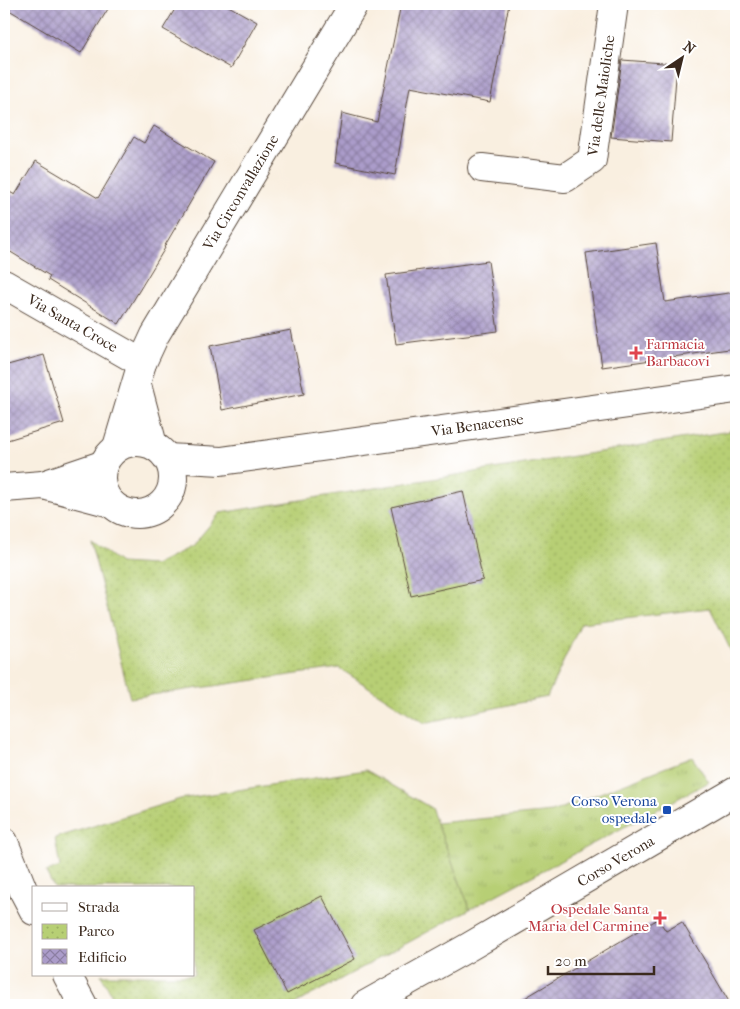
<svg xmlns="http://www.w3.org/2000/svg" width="740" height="1009" font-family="'IM FELL French Canon',serif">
	<defs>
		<pattern id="grass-tufts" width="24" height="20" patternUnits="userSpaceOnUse" patternTransform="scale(1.25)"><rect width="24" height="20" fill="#b7cf74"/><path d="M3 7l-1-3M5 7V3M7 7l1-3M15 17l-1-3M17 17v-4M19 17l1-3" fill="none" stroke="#9eb264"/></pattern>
		<pattern id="park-dots" width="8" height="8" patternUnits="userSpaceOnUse" patternTransform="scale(1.25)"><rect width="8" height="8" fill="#b7cf74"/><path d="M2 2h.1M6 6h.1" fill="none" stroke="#9eb264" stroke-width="1.8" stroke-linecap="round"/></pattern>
		<pattern id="building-cross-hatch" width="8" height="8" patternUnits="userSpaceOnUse" patternTransform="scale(1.25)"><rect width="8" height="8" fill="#ab9cca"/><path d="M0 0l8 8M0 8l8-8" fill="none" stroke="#8c7fa3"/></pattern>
	</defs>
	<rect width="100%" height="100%" fill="#fff"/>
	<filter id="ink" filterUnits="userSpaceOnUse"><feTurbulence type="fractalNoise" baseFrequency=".02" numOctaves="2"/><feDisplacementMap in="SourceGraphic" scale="10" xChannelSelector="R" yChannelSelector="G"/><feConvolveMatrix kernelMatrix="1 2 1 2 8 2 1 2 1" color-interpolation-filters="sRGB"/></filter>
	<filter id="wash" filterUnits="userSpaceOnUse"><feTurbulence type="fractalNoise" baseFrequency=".0096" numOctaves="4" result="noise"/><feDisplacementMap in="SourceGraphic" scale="20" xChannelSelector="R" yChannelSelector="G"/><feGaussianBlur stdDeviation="1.12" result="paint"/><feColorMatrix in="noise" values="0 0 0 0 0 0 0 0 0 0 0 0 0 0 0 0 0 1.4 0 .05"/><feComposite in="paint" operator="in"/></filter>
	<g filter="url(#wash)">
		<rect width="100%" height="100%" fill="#f9efe0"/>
		<path fill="url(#grass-tufts)" stroke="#797c49" d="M 692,757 L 709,782 L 470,909 L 437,823 L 552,812 Z"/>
		<path fill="url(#park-dots)" stroke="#797c49" d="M 736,430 L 736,661 L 710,608 L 581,623 L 547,697 L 424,723 L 339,668 L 130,698 L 90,540 L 120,563 L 154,565 L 192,546 L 220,513 Z
			M 366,770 L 431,808 L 470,909 L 293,1005 L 117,1005 L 101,975 L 194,975 L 194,888 L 54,888 L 46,872 L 60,867 L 55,838 L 180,799 Z"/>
		<g id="blocks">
			<path fill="url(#building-cross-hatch)" d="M 4,4 L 111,4 L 81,53 L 4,7 Z
				M 178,4 L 225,4 L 257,22 L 231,68 L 163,29 Z
				M 401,4 L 509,4 L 490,102 L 410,87 L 395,175 L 335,163 L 342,113 L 377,122 Z
				M 622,60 L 677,64 L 671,142 L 611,137 Z
				M 154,126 L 214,162 L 164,247 L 165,248 L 119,324 L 48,280 L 50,276 L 4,248 L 4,189 L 15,195 L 36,161 L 98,198 L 134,137 L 144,143 Z
				M 656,243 L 665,302 L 736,292 L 736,348 L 602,367 L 586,253 Z
				M 488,261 L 498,331 L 396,344 L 386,275 Z
				M 291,330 L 304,394 L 222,410 L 210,346 Z
				M 44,355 L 64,423 L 4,441 L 4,366 Z
				M 463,491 L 483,580 L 411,596 L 391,507 Z
				M 322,896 L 355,959 L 287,994 L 254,930 Z
				M 658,919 L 666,931 L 682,922 L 731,1005 L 513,1005 Z"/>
		</g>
	</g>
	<g filter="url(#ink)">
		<use href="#blocks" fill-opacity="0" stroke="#58483b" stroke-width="1"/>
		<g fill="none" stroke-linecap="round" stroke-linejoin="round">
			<g stroke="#58483b" stroke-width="30">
				<g id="minor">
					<path id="s1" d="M 482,168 L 565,178 L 592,160 L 614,4"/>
					<path id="s2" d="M 4,284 L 142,363"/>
					<path d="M 137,385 L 153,445"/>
					<path id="s3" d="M 117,447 L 142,363 L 155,335 L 354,4"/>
					<path d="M 4,842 L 24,892 L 34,911"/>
					<path d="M 67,975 L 83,1005"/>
					<path id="s4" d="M 365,1005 L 467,948 L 736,791"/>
				</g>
			</g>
			<g stroke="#58483b" stroke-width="30">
				<g id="major">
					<circle cx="137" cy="478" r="36"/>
					<path id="s5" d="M 168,458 L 221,461 L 736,389"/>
					<path d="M 43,485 L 111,503"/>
					<path d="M 4,488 L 43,485 L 102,465"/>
				</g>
			</g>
			<use href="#minor" stroke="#fff" stroke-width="28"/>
			<use href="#major" stroke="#fff" stroke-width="28"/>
		</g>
	</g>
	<g fill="#e0444e" stroke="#fff" stroke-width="2">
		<path d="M633.5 345.5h5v5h5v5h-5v5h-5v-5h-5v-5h5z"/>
		<path d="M657.5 910.5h5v5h5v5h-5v5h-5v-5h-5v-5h5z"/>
	</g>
	<rect fill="#1a4fb4" stroke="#fff" stroke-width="2" x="662" y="805" width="10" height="10" rx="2.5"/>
	<g text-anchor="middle" stroke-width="4" stroke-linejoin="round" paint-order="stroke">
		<g font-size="15" fill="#3b2a1e" stroke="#fff">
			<text dy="5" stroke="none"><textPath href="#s1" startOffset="181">Via delle Maioliche</textPath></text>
			<text dy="5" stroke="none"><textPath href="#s3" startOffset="285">Via Circonvallazione</textPath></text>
			<text dy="5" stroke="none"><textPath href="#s2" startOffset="79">Via Santa Croce</textPath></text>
			<text dy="5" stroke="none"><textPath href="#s5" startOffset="312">Via Benacense</textPath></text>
			<text dy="5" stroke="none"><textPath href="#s4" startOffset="289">Corso Verona</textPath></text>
		</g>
		<g font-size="15" fill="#be3a42" stroke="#fff" text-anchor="start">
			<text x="646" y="349">Farmacia<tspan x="646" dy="17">Barbacovi</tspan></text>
			<text x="649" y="914" text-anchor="end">Ospedale Santa<tspan x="649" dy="17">Maria del Carmine</tspan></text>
		</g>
		<g font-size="15" fill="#164399" stroke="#fff" text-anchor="end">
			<text x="657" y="806">Corso Verona<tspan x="657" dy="17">ospedale</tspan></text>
		</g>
	</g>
	<rect width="740" height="1009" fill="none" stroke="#fff" stroke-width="20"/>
	<rect x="32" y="886" width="162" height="90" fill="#ffffff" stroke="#b1aaa5"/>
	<rect x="42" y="903" width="25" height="8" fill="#ffffff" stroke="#b1aaa5"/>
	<text x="78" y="912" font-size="15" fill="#3b2a1e">Strada</text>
	<rect x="42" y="924" width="25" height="15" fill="url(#park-dots)" stroke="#b1aaa5"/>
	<text x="78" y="936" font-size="15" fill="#3b2a1e">Parco</text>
	<rect x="42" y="949" width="25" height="15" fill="url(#building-cross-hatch)" stroke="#b1aaa5"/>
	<text x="78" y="962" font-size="15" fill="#3b2a1e">Edificio</text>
	<g transform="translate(682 58) rotate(35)" stroke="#ffffff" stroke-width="4" paint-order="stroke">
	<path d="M0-4L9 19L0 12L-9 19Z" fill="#3b2a1e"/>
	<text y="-8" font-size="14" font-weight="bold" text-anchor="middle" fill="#3b2a1e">N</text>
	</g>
	<path d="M548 966v8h106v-8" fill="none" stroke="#3b2a1e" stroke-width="2.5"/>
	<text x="555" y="966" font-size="15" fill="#3b2a1e" stroke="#ffffff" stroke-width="4" paint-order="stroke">20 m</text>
</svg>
